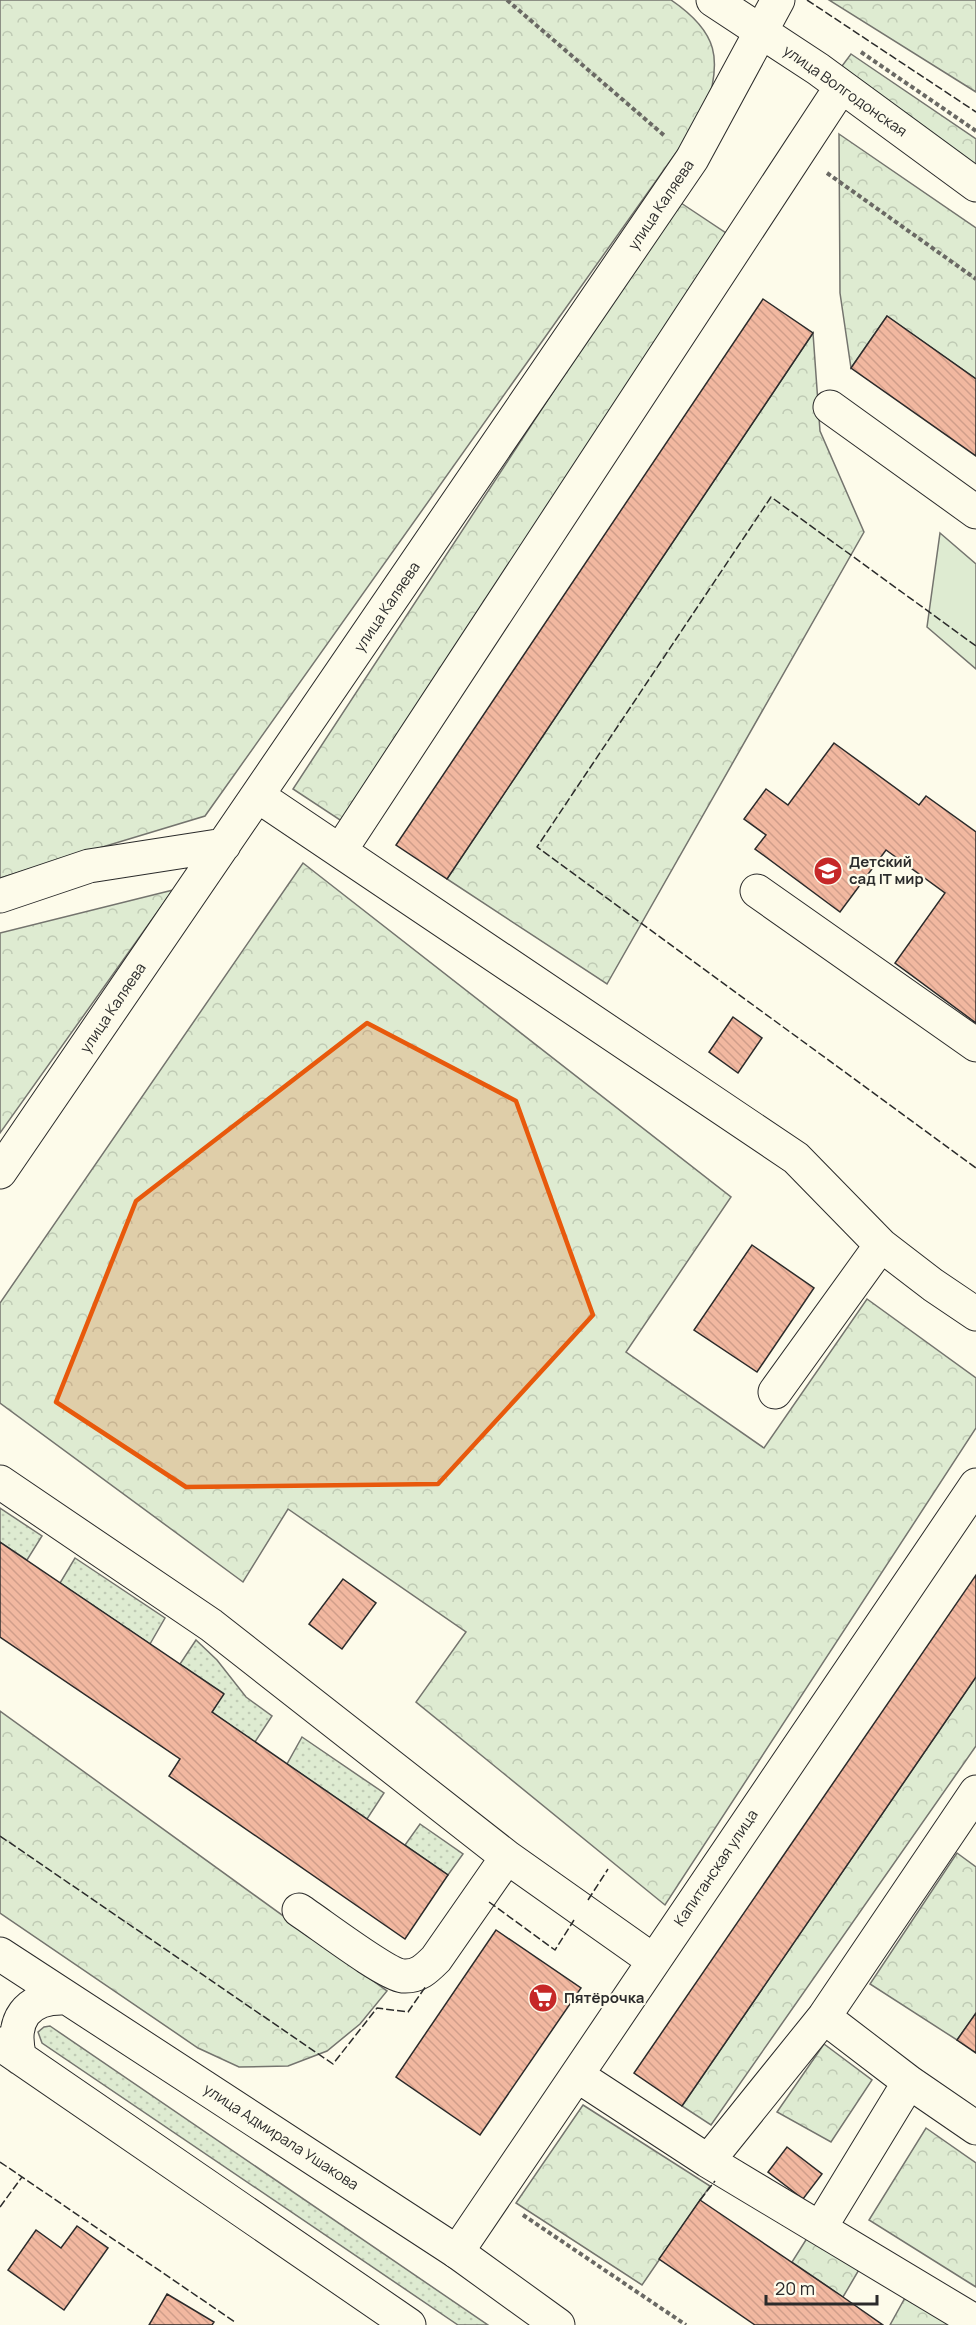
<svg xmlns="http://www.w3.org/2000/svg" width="976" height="2325" font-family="Manrope,sans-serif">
	<defs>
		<pattern id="grass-dots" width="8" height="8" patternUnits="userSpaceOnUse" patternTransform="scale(1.5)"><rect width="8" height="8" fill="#deebd1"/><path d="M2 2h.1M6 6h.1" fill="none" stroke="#bfcab4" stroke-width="1.8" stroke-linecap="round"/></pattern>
		<pattern id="forest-crowns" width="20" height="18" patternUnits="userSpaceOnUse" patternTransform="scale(1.5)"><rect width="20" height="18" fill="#deebd1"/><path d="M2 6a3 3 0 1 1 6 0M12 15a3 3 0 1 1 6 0" fill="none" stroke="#bfcab4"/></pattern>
		<pattern id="building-back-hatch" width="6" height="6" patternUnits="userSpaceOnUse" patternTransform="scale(1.5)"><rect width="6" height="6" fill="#f2b8a0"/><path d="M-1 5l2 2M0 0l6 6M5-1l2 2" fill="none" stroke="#d09e8a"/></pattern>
	</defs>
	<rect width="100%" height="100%" fill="#fdfbea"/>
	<path fill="url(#grass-dots)" stroke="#74746e" stroke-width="1.5" d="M 0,1508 L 42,1536 L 27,1560 L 0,1542 Z
		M 75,1558 L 165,1618 L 150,1644 L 60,1583 Z
		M 196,1640 L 217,1660 L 246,1697 L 272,1716 L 255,1742 L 212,1712 L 223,1693 L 180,1664 Z
		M 302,1737 L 384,1793 L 367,1819 L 287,1764 Z
		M 420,1824 L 463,1854 L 448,1875 L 405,1845 Z
		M 50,2026 L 488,2325 L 458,2325 L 42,2043 L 38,2032 L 44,2027 Z"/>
	<path fill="url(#forest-crowns)" stroke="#74746e" stroke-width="1.5" d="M 0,0 L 671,0 C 718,32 723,59 705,112 L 205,816 L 0,878 Z
		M 829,0 L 976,0 L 976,92 Z
		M 851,54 L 976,139 L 976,166 L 839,70 Z
		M 839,134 L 976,228 L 976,379 L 887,316 L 851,368 L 840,293 Z
		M 678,201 L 729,235 L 343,822 L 293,789 Z
		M 813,333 L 820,431 L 864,532 L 607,984 L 447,879 Z
		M 303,863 L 731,1197 L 626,1352 L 764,1448 L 867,1299 L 976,1378 L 976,1428 L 665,1905 L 416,1702 L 466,1632 L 288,1509 L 243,1582 L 0,1403 L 0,1303 Z
		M 173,890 L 0,1133 L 0,933 Z
		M 976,1677 L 976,1746 L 711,2125 L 682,2106 Z
		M 0,1711 L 387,1991 L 360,2024 L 327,2051 L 288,2066 L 239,2067 L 198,2048 L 0,1913 Z
		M 957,1853 L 976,1867 L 976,2013 L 957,2040 L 870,1984 Z
		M 824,2044 L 872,2080 L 831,2142 L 777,2112 Z
		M 583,2105 L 710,2186 L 642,2285 L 516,2203 Z
		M 926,2128 L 976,2163 L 976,2287 L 869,2220 Z
		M 809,2235 L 860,2268 L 843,2297 L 792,2262 Z
		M 906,2296 L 951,2325 L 890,2325 Z"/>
	<path fill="#deebd1" stroke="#74746e" stroke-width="1.5" d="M 940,533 L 976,564 L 976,669 L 927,627 Z"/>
	<path fill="url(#building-back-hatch)" stroke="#2b2b2b" stroke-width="1.5" d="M 763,299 L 813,333 L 447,879 L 396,845 Z
		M 887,316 L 976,379 L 976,456 L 851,368 Z
		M 834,743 L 919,805 L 926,796 L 976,832 L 976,1023 L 895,963 L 945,893 L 886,850 L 840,912 L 755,849 L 766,835 L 744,819 L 766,789 L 788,805 Z
		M 733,1017 L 762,1038 L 738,1073 L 709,1052 Z
		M 752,1245 L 814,1288 L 757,1372 L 694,1330 Z
		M 0,1542 L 224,1694 L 212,1712 L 448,1875 L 405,1939 L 169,1776 L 180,1759 L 0,1637 Z
		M 976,1575 L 976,1677 L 682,2106 L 634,2073 Z
		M 343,1579 L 376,1603 L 342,1649 L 309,1624 Z
		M 496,1930 L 581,1988 L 480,2135 L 396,2077 Z
		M 976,2013 L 976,2053 L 957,2040 Z
		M 787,2147 L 822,2174 L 803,2199 L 768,2172 Z
		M 700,2200 L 843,2297 L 883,2325 L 755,2325 L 659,2259 Z
		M 77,2226 L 108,2248 L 64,2310 L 8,2270 L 36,2230 L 61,2248 Z
		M 167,2294 L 214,2322 L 212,2325 L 149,2325 Z"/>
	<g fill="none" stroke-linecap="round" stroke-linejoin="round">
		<g stroke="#2b2b2b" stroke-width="35">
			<path id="minor" d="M 713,0 L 818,69 L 976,185
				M 830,407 L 976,512
				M 258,796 L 796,1158 L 881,1245 L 933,1285 L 976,1314
				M 340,851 L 841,87
				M 757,891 L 976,1045
				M 0,896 L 89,866 L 224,845
				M 0,1172 L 692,159 L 778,0
				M 775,1392 L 881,1245
				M 0,1482 L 211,1625 L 507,1857
				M 976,1792 L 824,2017 L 708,2161 L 976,2322
				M 299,1910 C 319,1923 385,1974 403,1976 C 418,1977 426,1969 436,1959 L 507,1857 L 654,1961
				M 824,2017 L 909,2082
				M 578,2076 L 708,2161
				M 820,2228 L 909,2082 L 976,2128
				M 457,2252 L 976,1485"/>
		</g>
		<g stroke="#2b2b2b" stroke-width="35">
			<path id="major" d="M 0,1954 L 457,2252 L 558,2325
				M 0,2044 L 409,2325
				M 20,2058 C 10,2021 26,1996 66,1998"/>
		</g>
		<path stroke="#6a6964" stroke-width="4" stroke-dasharray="4.5 3" stroke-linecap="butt" d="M 507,0 L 666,137
			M 861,52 L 976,131
			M 827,173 L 976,279
			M 523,2215 L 686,2325"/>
		<use href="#minor" stroke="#fdfbea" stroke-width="33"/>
		<use href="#major" stroke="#fdfbea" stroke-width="33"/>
		<path stroke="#2b2b2b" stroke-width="1.5" stroke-dasharray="8 3" stroke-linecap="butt" d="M 807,0 L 976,112
			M 976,646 L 771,497 L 537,847 L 976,1168
			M 0,1836 L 333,2064 L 377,2008 L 408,2012 L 426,1986
			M 588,1900 L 608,1869
			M 489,1902 L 555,1950 L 574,1920
			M 0,2162 L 235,2322
			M 700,2200 L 715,2181
			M 0,2207 L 22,2177"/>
	</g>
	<path fill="#e8590c" fill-opacity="0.2" stroke="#e8590c" stroke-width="4.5" stroke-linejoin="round" d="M 367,1023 L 516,1101 L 593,1315 L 438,1484 L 186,1487 L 56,1402 L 136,1201 Z"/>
	<defs>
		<g id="school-disc" transform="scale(1.5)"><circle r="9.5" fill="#c62828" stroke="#fdfbea"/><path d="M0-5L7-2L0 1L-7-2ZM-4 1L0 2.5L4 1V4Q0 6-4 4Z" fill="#fff"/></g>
		<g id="supermarket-disc" transform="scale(1.5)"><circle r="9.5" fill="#c62828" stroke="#fdfbea"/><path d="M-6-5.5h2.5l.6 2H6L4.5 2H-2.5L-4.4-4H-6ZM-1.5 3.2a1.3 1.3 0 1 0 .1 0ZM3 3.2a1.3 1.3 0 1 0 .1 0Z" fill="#fff"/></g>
	</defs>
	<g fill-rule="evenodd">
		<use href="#school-disc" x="828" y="871"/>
		<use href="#supermarket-disc" x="543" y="1998"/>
	</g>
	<g text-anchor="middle" stroke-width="4.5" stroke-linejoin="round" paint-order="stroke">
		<g font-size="15" fill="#2b2b2b" stroke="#fdfbea">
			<text transform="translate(845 91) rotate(35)" y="5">улица Волгодонская</text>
			<text transform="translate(661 205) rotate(-56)" y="5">улица Каляева</text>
			<text transform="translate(387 607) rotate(-56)" y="5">улица Каляева</text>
			<text transform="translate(113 1008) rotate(-56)" y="5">улица Каляева</text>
			<text transform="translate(716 1868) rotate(-56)" y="5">Капитанская улица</text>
			<text transform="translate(281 2137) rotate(33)" y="5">улица Адмирала Ушакова</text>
		</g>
		<g font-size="15" font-weight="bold" fill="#2b2b2b" stroke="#fdfbea" text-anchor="start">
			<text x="849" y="867">Детский<tspan x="849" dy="17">сад IT мир</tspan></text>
			<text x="564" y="2003">Пятёрочка</text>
		</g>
	</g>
	<path d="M766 2295v9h111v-9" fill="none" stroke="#2b2b2b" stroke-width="3"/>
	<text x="775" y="2295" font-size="18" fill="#2b2b2b" stroke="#fdfbea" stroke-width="4.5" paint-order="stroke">20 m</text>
</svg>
